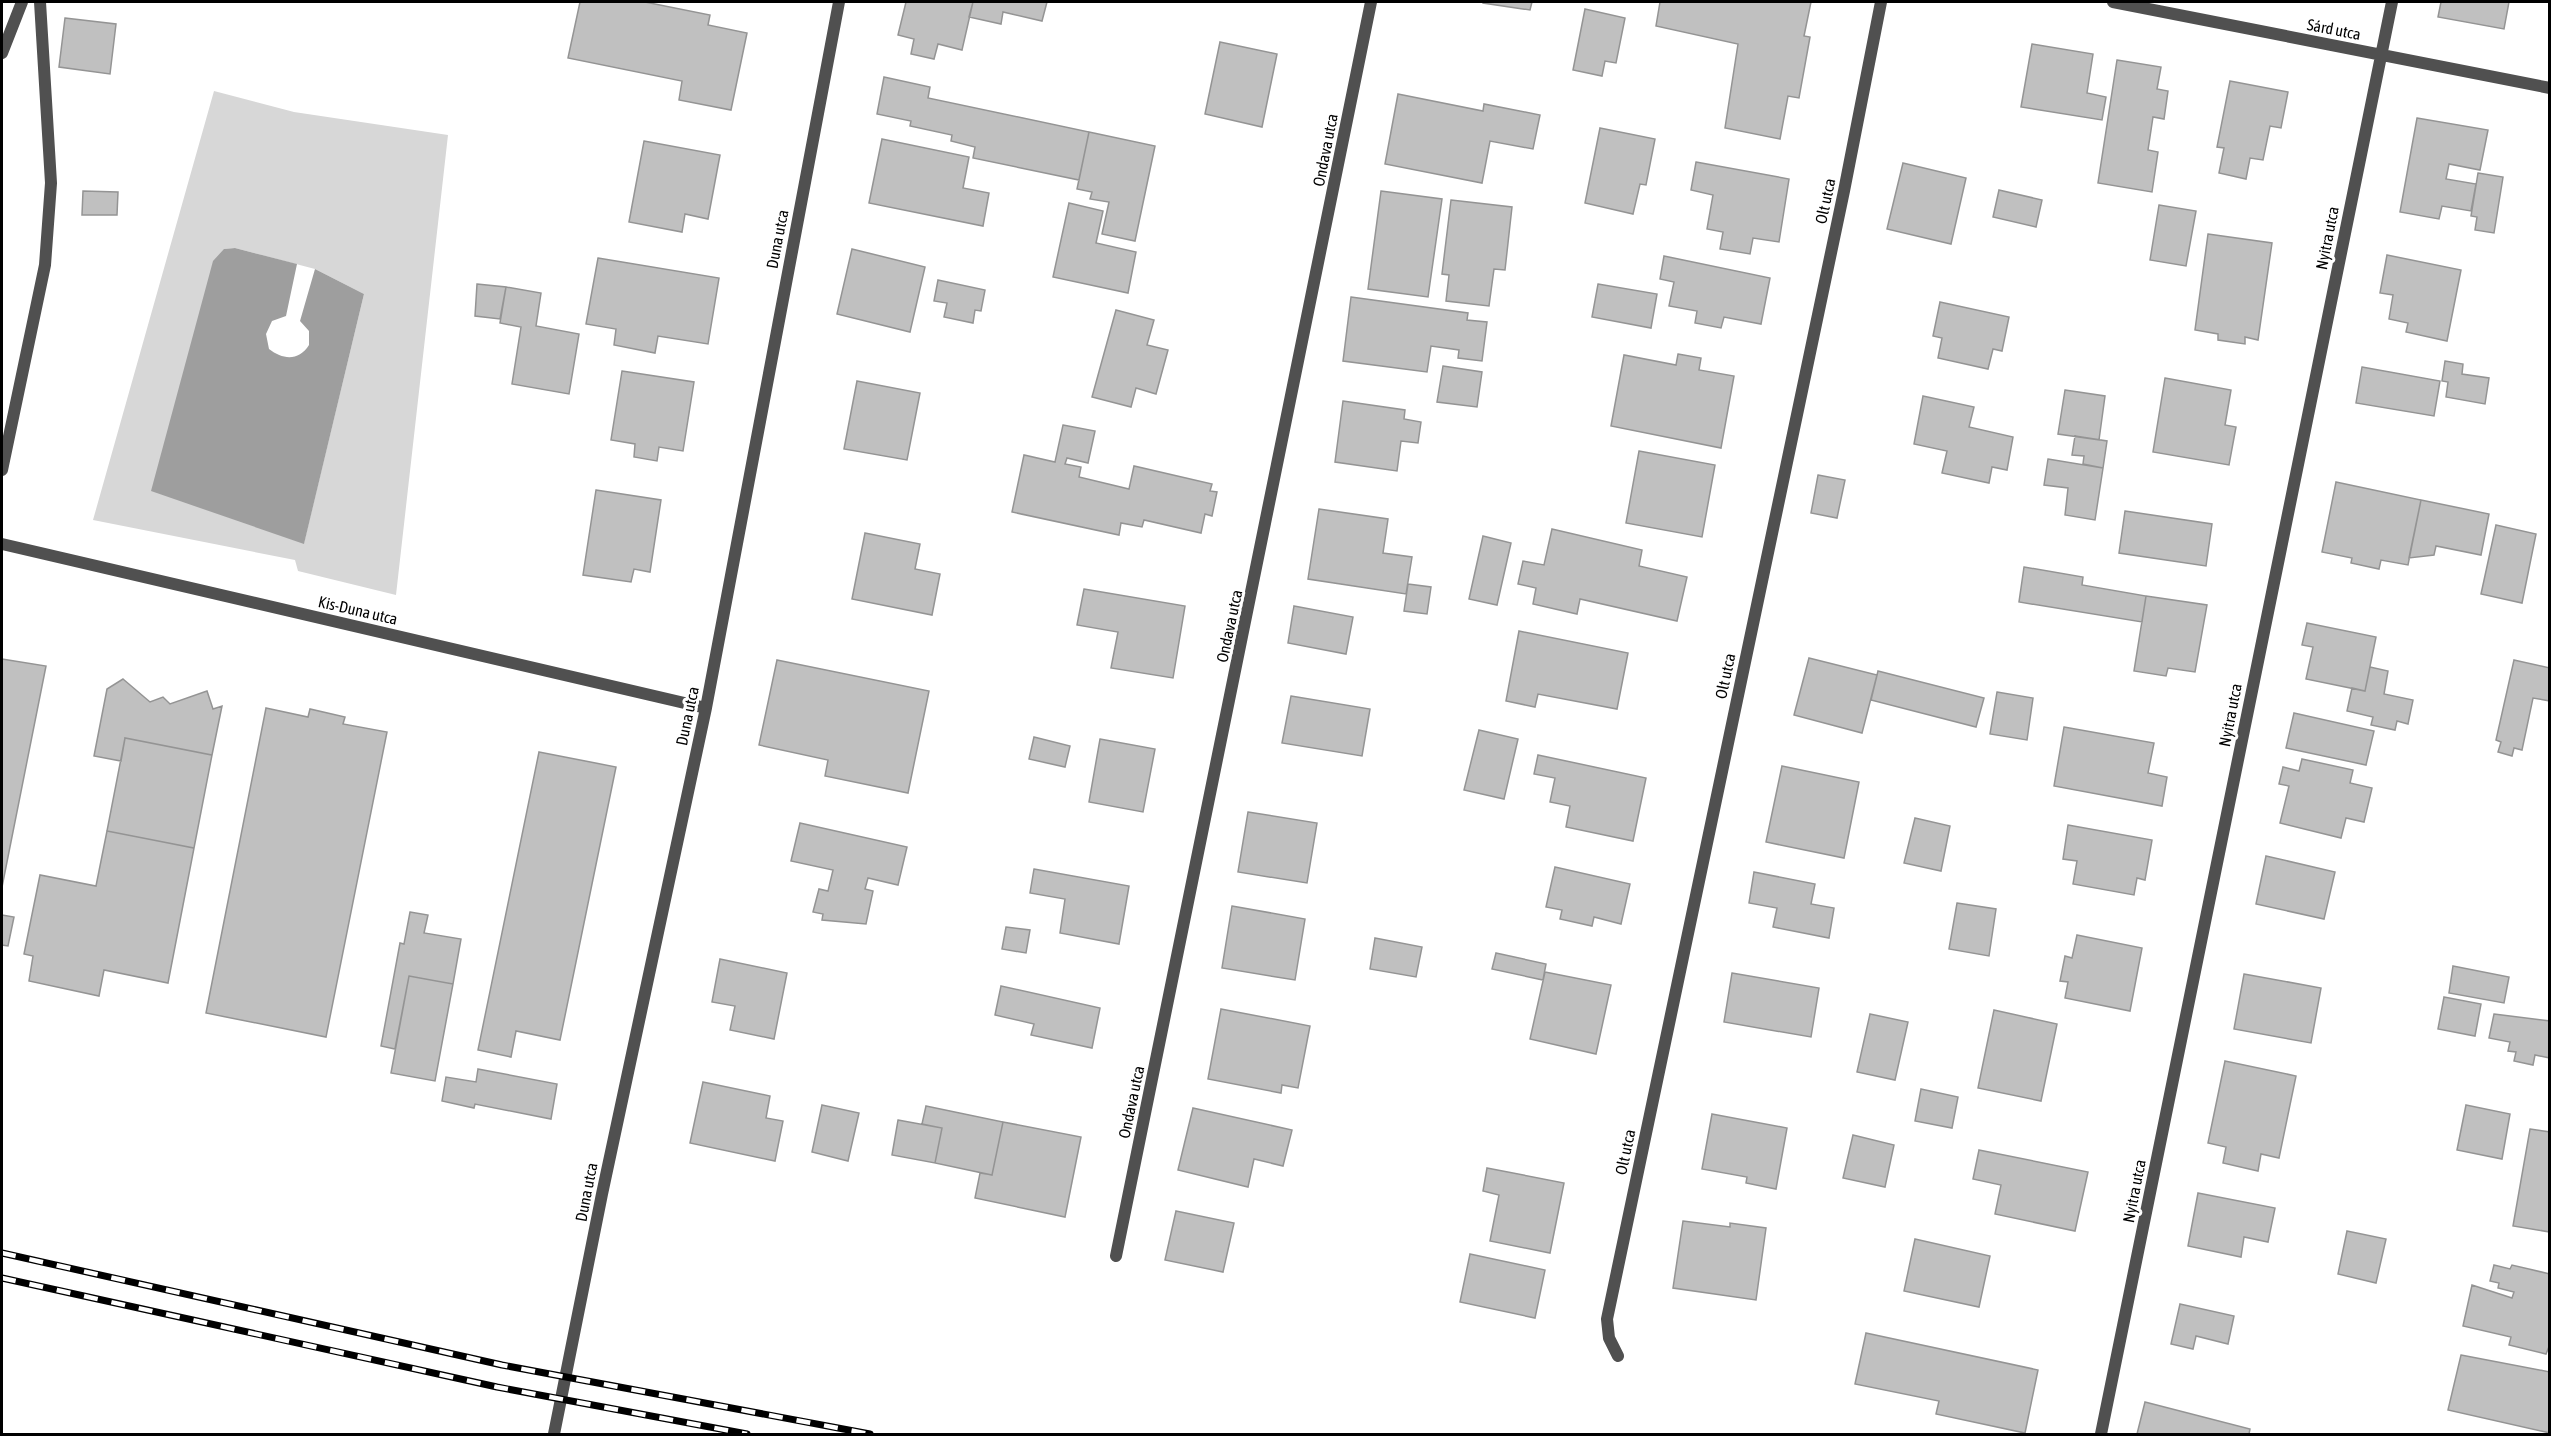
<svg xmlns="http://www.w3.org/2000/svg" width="2551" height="1436" font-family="'Asap Condensed',sans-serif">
	<rect width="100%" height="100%" fill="#fff"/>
	<path fill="#d7d7d7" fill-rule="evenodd" d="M 214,91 L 294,112 L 448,135 L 396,595 L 298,571 L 295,560 L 93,520 ZM 235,248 L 315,269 L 364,294 L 304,543 L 224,249 Z"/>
	<path fill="#9e9e9e" d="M 235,248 L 297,264 L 286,316 L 272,321 L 266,334 L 269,349 C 283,360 299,361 309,345 L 309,331 L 300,321 L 315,269 L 364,294 L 304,544 L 151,491 L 213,261 L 224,249 Z"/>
	<path fill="#c0c0c0" stroke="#949494" stroke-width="1.5" d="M 580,2 L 645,2 L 710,15 L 708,25 L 747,33 L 731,110 L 679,100 L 682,81 L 568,58 Z
		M 906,2 L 973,2 L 962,50 L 938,44 L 934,59 L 911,54 L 914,39 L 898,35 Z
		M 973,2 L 1047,2 L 1042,21 L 1003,12 L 1001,24 L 969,17 Z
		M 1660,2 L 1811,2 L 1804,36 L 1810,37 L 1799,98 L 1788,96 L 1780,139 L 1725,128 L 1738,44 L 1656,26 Z
		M 2441,2 L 2509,2 L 2504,29 L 2438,17 Z
		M 1483,3 L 1483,2 L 1532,2 L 1530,10 Z
		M 1585,9 L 1625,18 L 1616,63 L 1605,61 L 1602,76 L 1573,70 Z
		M 65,18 L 116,24 L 110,74 L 59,67 Z
		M 1220,42 L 1277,54 L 1262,127 L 1205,114 Z
		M 2032,44 L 2093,54 L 2087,93 L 2106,97 L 2102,120 L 2021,107 Z
		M 2117,60 L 2161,67 L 2157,89 L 2168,91 L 2164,119 L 2153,117 L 2148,150 L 2158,152 L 2152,192 L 2098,183 Z
		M 884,77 L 930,87 L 928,98 L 1089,132 L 1079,180 L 973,158 L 975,147 L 951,141 L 952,135 L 910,126 L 911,121 L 877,114 Z
		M 2230,81 L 2288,92 L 2281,128 L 2270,126 L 2263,160 L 2250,158 L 2246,179 L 2219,173 L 2224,148 L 2217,147 Z
		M 1398,94 L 1483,111 L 1484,104 L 1540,115 L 1533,149 L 1490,141 L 1482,183 L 1385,164 Z
		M 2417,118 L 2488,130 L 2480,170 L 2449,164 L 2446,179 L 2476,184 L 2471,211 L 2442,206 L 2439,219 L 2400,212 Z
		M 1600,128 L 1655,139 L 1646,185 L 1640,184 L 1633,214 L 1585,203 Z
		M 1089,132 L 1155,146 L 1135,241 L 1102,234 L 1109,202 L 1090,199 L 1092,192 L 1077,189 Z
		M 882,139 L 969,157 L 963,188 L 989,193 L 983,226 L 869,203 Z
		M 644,141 L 720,155 L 708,219 L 685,214 L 682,232 L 629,222 Z
		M 1696,162 L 1789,179 L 1779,242 L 1753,238 L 1750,254 L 1720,249 L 1723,232 L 1707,229 L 1713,195 L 1691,190 Z
		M 1903,163 L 1966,178 L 1951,244 L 1887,229 Z
		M 2478,173 L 2503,177 L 2494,233 L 2475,230 L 2477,217 L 2471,216 Z
		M 1999,190 L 2042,200 L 2036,227 L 1993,217 Z
		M 83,191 L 118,192 L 117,215 L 82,215 Z
		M 1381,191 L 1442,199 L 1428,297 L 1368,289 Z
		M 1451,200 L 1512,207 L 1505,270 L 1494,269 L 1489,306 L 1446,301 L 1449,275 L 1442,274 Z
		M 1069,203 L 1103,211 L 1096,243 L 1136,252 L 1128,293 L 1053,277 Z
		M 2159,205 L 2196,211 L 2186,266 L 2150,260 Z
		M 2208,234 L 2272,243 L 2258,340 L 2245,337 L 2245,344 L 2218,340 L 2218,334 L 2195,330 Z
		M 852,249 L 925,267 L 910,332 L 837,314 Z
		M 2387,255 L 2461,270 L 2447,341 L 2406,332 L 2408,323 L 2389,319 L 2393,295 L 2380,293 Z
		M 1664,256 L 1770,278 L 1761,324 L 1724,317 L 1721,328 L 1695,323 L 1697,311 L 1669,306 L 1674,282 L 1660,279 Z
		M 598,258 L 719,278 L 708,344 L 658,336 L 655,353 L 614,345 L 616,329 L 586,324 Z
		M 938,280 L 985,290 L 981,311 L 975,310 L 973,323 L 944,317 L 947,303 L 934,301 Z
		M 477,284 L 506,287 L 500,319 L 475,316 Z
		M 1598,284 L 1657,294 L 1651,328 L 1592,317 Z
		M 506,287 L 541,293 L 536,326 L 579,334 L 569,394 L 512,384 L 521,327 L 500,323 Z
		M 1351,297 L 1468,313 L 1467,320 L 1487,322 L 1482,361 L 1458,358 L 1459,350 L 1431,346 L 1427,372 L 1343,361 Z
		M 1940,302 L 2009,317 L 2002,351 L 1993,349 L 1988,369 L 1938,358 L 1942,338 L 1933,336 Z
		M 1116,310 L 1154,320 L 1147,345 L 1168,350 L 1156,394 L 1136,388 L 1131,407 L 1092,397 Z
		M 1678,354 L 1701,358 L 1699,370 L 1734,376 L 1721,448 L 1611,426 L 1624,355 L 1676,365 Z
		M 2445,361 L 2463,364 L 2462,374 L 2489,378 L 2485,404 L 2446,397 L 2448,382 L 2442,381 Z
		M 1443,366 L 1482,372 L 1477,407 L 1437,402 Z
		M 2362,367 L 2440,381 L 2434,416 L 2356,403 Z
		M 622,371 L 694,382 L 683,451 L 659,447 L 657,461 L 634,457 L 635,444 L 611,440 Z
		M 2165,378 L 2231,390 L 2225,425 L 2236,427 L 2229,465 L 2153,452 Z
		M 857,381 L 920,393 L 907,460 L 844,449 Z
		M 2065,390 L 2105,396 L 2099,440 L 2058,434 Z
		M 1923,396 L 1974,407 L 1969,427 L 2013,437 L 2007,470 L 1992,467 L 1989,483 L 1942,473 L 1947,451 L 1914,444 Z
		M 1343,401 L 1405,410 L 1404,419 L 1421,422 L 1418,443 L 1401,441 L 1397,471 L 1335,462 Z
		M 1063,425 L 1095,431 L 1088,463 L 1067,458 L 1065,464 L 1081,467 L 1079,477 L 1129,489 L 1134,466 L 1212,484 L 1210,491 L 1217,492 L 1212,516 L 1205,514 L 1201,533 L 1144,520 L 1142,527 L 1121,523 L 1119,535 L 1012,512 L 1024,455 L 1055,462 Z
		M 2075,436 L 2107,441 L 2103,468 L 2083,464 L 2084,456 L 2072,455 Z
		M 1639,451 L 1715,465 L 1702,537 L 1626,523 Z
		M 2048,459 L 2103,468 L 2095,520 L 2065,515 L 2068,488 L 2044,485 Z
		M 1818,475 L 1845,480 L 1837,518 L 1811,513 Z
		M 2336,482 L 2421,500 L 2408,565 L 2381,560 L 2379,569 L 2351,563 L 2352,558 L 2322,552 Z
		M 596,490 L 661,500 L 650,572 L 634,569 L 631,582 L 583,575 Z
		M 2421,500 L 2489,514 L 2481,555 L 2436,546 L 2434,555 L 2409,558 Z
		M 1319,509 L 1388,519 L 1383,553 L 1412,557 L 1406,594 L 1308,579 Z
		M 2125,511 L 2212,524 L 2206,566 L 2119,553 Z
		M 2496,525 L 2536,534 L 2522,603 L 2481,594 Z
		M 1552,529 L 1642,550 L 1639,566 L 1687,577 L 1677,621 L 1580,599 L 1577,614 L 1533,604 L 1536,588 L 1518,584 L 1523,561 L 1544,565 Z
		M 865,533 L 920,544 L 915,569 L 940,574 L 932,615 L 852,599 Z
		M 1483,536 L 1511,543 L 1497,605 L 1469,599 Z
		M 2024,567 L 2083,577 L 2082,585 L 2146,596 L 2142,622 L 2019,602 Z
		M 1408,584 L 1431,587 L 1427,614 L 1404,611 Z
		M 1084,589 L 1185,606 L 1173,678 L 1111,668 L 1118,632 L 1077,625 Z
		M 2146,596 L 2207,605 L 2195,672 L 2168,668 L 2166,676 L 2134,671 Z
		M 1294,606 L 1353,617 L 1346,654 L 1288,643 Z
		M 2307,623 L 2376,637 L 2365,691 L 2306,679 L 2313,647 L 2302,645 Z
		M 1519,631 L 1628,653 L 1617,709 L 1538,694 L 1535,707 L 1506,701 Z
		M 1809,658 L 1877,675 L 1862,733 L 1794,715 Z
		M 2,659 L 46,666 L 2,887 Z
		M 777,660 L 929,691 L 908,793 L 825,776 L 828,760 L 759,745 Z
		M 2514,660 L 2550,668 L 2550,701 L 2533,698 L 2522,750 L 2514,748 L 2512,756 L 2498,752 L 2501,742 L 2496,740 Z
		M 2370,667 L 2388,671 L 2384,694 L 2413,700 L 2408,724 L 2397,721 L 2395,730 L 2371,725 L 2373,717 L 2347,711 L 2352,688 L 2365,691 Z
		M 1878,671 L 1984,698 L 1976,727 L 1871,700 Z
		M 123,679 L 150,702 L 163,697 L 170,704 L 207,691 L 213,709 L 222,706 L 212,755 L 125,738 L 121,761 L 94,756 L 107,689 Z
		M 1997,692 L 2033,698 L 2027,740 L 1990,734 Z
		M 1291,696 L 1370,709 L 1362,756 L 1282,743 Z
		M 266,708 L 308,717 L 310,709 L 345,717 L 343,724 L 387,732 L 326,1037 L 206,1013 Z
		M 2294,713 L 2374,731 L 2366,765 L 2286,748 Z
		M 2064,727 L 2154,743 L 2148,773 L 2167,777 L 2162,806 L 2054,786 Z
		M 1479,730 L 1518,739 L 1504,799 L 1464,790 Z
		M 1034,737 L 1070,746 L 1065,767 L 1029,759 Z
		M 125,738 L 212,755 L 194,848 L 107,831 Z
		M 1100,739 L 1155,749 L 1143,812 L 1089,802 Z
		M 539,752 L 616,767 L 560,1040 L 516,1031 L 511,1057 L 478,1050 Z
		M 1538,755 L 1646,778 L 1633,841 L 1566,827 L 1570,806 L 1550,802 L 1555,778 L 1534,774 Z
		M 2302,759 L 2353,770 L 2350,783 L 2372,788 L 2364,822 L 2346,818 L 2341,838 L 2280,823 L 2289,786 L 2279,784 L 2283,767 L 2299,771 Z
		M 1782,766 L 1859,782 L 1844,858 L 1766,842 Z
		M 1248,812 L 1317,823 L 1307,883 L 1238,872 Z
		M 1915,818 L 1950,826 L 1941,871 L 1904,863 Z
		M 800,823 L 907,847 L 898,885 L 868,878 L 865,889 L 873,891 L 866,924 L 822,920 L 823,914 L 813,912 L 819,889 L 828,891 L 833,870 L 791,861 Z
		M 2068,825 L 2152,840 L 2145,880 L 2137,878 L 2134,895 L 2073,884 L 2077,861 L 2063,859 Z
		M 107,831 L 194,848 L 168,983 L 104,970 L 99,996 L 29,981 L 33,956 L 24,954 L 40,875 L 96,886 Z
		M 2266,856 L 2335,872 L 2324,919 L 2256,904 Z
		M 1555,867 L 1630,884 L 1621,924 L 1594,917 L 1592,926 L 1560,919 L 1562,910 L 1546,907 Z
		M 1034,869 L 1129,886 L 1119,944 L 1060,933 L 1065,899 L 1030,893 Z
		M 1754,872 L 1815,884 L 1811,904 L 1834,908 L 1829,938 L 1773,927 L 1777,908 L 1749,903 Z
		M 1957,903 L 1996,909 L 1989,956 L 1949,949 Z
		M 1232,906 L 1305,919 L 1295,980 L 1222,968 Z
		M 410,912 L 428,915 L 424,933 L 461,939 L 453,984 L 409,976 L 395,1049 L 381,1046 L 400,943 L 404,944 Z
		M 2,915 L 14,917 L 8,946 L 2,945 Z
		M 1006,927 L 1030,930 L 1026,953 L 1002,949 Z
		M 2077,935 L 2142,948 L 2130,1011 L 2065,998 L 2068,982 L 2060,981 L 2065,956 L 2072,958 Z
		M 1375,938 L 1422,947 L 1416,977 L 1370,969 Z
		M 1496,953 L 1546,964 L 1543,980 L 1492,969 Z
		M 720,959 L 787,973 L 774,1039 L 730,1030 L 735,1006 L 712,1002 Z
		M 2453,966 L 2509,977 L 2504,1003 L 2449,993 Z
		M 1545,972 L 1611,985 L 1596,1054 L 1530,1039 Z
		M 1732,973 L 1819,988 L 1811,1037 L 1724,1022 Z
		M 2244,974 L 2321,988 L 2311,1043 L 2234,1029 Z
		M 409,976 L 453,984 L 435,1081 L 391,1073 Z
		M 1001,986 L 1100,1008 L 1092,1048 L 1031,1035 L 1034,1024 L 995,1015 Z
		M 2444,997 L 2481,1004 L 2475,1036 L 2438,1029 Z
		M 1221,1009 L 1310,1026 L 1298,1088 L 1282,1085 L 1281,1093 L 1208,1079 Z
		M 1994,1010 L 2057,1024 L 2041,1101 L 1978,1088 Z
		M 1870,1014 L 1908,1022 L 1895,1080 L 1857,1072 Z
		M 2494,1014 L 2550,1021 L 2550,1058 L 2535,1055 L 2533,1065 L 2514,1061 L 2516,1052 L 2508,1051 L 2510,1042 L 2489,1038 Z
		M 2225,1061 L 2296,1076 L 2279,1158 L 2261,1154 L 2258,1171 L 2223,1163 L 2226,1147 L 2208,1143 Z
		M 478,1069 L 557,1084 L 551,1119 L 475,1104 L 474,1108 L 442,1101 L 446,1077 L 476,1082 Z
		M 703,1082 L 770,1096 L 766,1118 L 783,1121 L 775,1161 L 690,1143 Z
		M 1921,1089 L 1958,1097 L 1952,1128 L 1915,1121 Z
		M 822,1105 L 859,1113 L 848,1161 L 812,1152 Z
		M 2466,1105 L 2510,1114 L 2502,1159 L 2457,1150 Z
		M 926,1106 L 1003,1122 L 992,1175 L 935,1163 L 942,1128 L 922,1124 Z
		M 1193,1108 L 1292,1130 L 1283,1166 L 1254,1159 L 1248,1187 L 1178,1170 Z
		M 1712,1114 L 1787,1128 L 1776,1189 L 1746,1183 L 1747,1177 L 1702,1169 Z
		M 898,1120 L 942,1128 L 935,1163 L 892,1155 Z
		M 1003,1122 L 1081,1137 L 1065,1217 L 975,1198 L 980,1173 L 992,1175 Z
		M 2530,1129 L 2550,1132 L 2550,1232 L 2513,1226 Z
		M 1853,1135 L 1894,1145 L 1885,1187 L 1843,1178 Z
		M 1979,1150 L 2088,1172 L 2075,1231 L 1995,1214 L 2001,1185 L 1973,1179 Z
		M 1487,1168 L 1564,1183 L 1550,1253 L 1490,1241 L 1499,1195 L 1483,1191 Z
		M 2198,1193 L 2275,1208 L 2268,1242 L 2244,1237 L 2241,1257 L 2188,1246 Z
		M 1176,1211 L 1234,1223 L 1223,1272 L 1165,1260 Z
		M 1683,1221 L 1730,1227 L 1730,1223 L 1766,1228 L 1756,1300 L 1673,1288 Z
		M 2347,1231 L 2386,1239 L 2376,1283 L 2338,1274 Z
		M 1915,1239 L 1990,1256 L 1979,1307 L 1904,1291 Z
		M 1470,1254 L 1545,1270 L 1535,1318 L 1460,1302 Z
		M 2494,1265 L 2510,1269 L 2512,1265 L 2550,1274 L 2550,1344 L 2546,1354 L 2509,1345 L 2511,1337 L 2463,1326 L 2472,1285 L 2512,1298 L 2514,1292 L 2498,1288 L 2499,1283 L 2490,1281 Z
		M 2180,1304 L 2234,1316 L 2228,1344 L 2196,1336 L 2193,1349 L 2171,1344 Z
		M 1866,1333 L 2038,1370 L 2025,1433 L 1936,1414 L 1939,1401 L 1855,1384 Z
		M 2461,1355 L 2550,1372 L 2550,1433 L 2448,1410 Z
		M 2145,1402 L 2250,1429 L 2249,1434 L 2137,1434 Z"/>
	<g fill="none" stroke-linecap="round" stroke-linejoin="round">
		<path stroke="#505050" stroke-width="12" d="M 2,53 L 22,2
			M 2,470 L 45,265 L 51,183 L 40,2"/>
		<path stroke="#505050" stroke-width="12" d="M 2113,2 L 2550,88
			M 2,544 L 706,708
			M 1116,1256 L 1371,2
			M 1618,1356 L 1609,1338 L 1607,1319 L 1844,191 L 1881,2
			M 554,1434 L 602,1194 L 706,708 L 839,2
			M 2101,1434 L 2392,2"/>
		<g stroke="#000" stroke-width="7">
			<path id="rail" d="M 2,1253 L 502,1365 L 870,1434
				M 2,1278 L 497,1387 L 747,1434"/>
		</g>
		<use href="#rail" stroke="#fff" stroke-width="4.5" stroke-dasharray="14" stroke-linecap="butt"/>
	</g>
	<g text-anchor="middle" stroke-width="6" stroke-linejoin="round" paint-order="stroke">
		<g font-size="16" fill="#000" stroke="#fff">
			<text transform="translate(2334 29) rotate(11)" y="6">Sárd utca</text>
			<text transform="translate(1325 150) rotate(-79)" y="6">Ondava utca</text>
			<text transform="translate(1825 201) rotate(-78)" y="6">Olt utca</text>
			<text transform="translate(2327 238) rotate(-79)" y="6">Nyitra utca</text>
			<text transform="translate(777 239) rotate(-79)" y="6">Duna utca</text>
			<text transform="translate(358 610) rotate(13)" y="6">Kis-Duna utca</text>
			<text transform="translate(1229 626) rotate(-78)" y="6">Ondava utca</text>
			<text transform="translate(1725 676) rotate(-78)" y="6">Olt utca</text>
			<text transform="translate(2230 715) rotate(-79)" y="6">Nyitra utca</text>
			<text transform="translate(687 716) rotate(-78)" y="6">Duna utca</text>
			<text transform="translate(1131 1102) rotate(-78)" y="6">Ondava utca</text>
			<text transform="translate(1625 1152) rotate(-78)" y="6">Olt utca</text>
			<text transform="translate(2134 1191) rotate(-79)" y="6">Nyitra utca</text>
			<text transform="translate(586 1192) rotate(-79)" y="6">Duna utca</text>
		</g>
	</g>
	<rect width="2551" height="1436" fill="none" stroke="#000000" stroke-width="6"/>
</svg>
